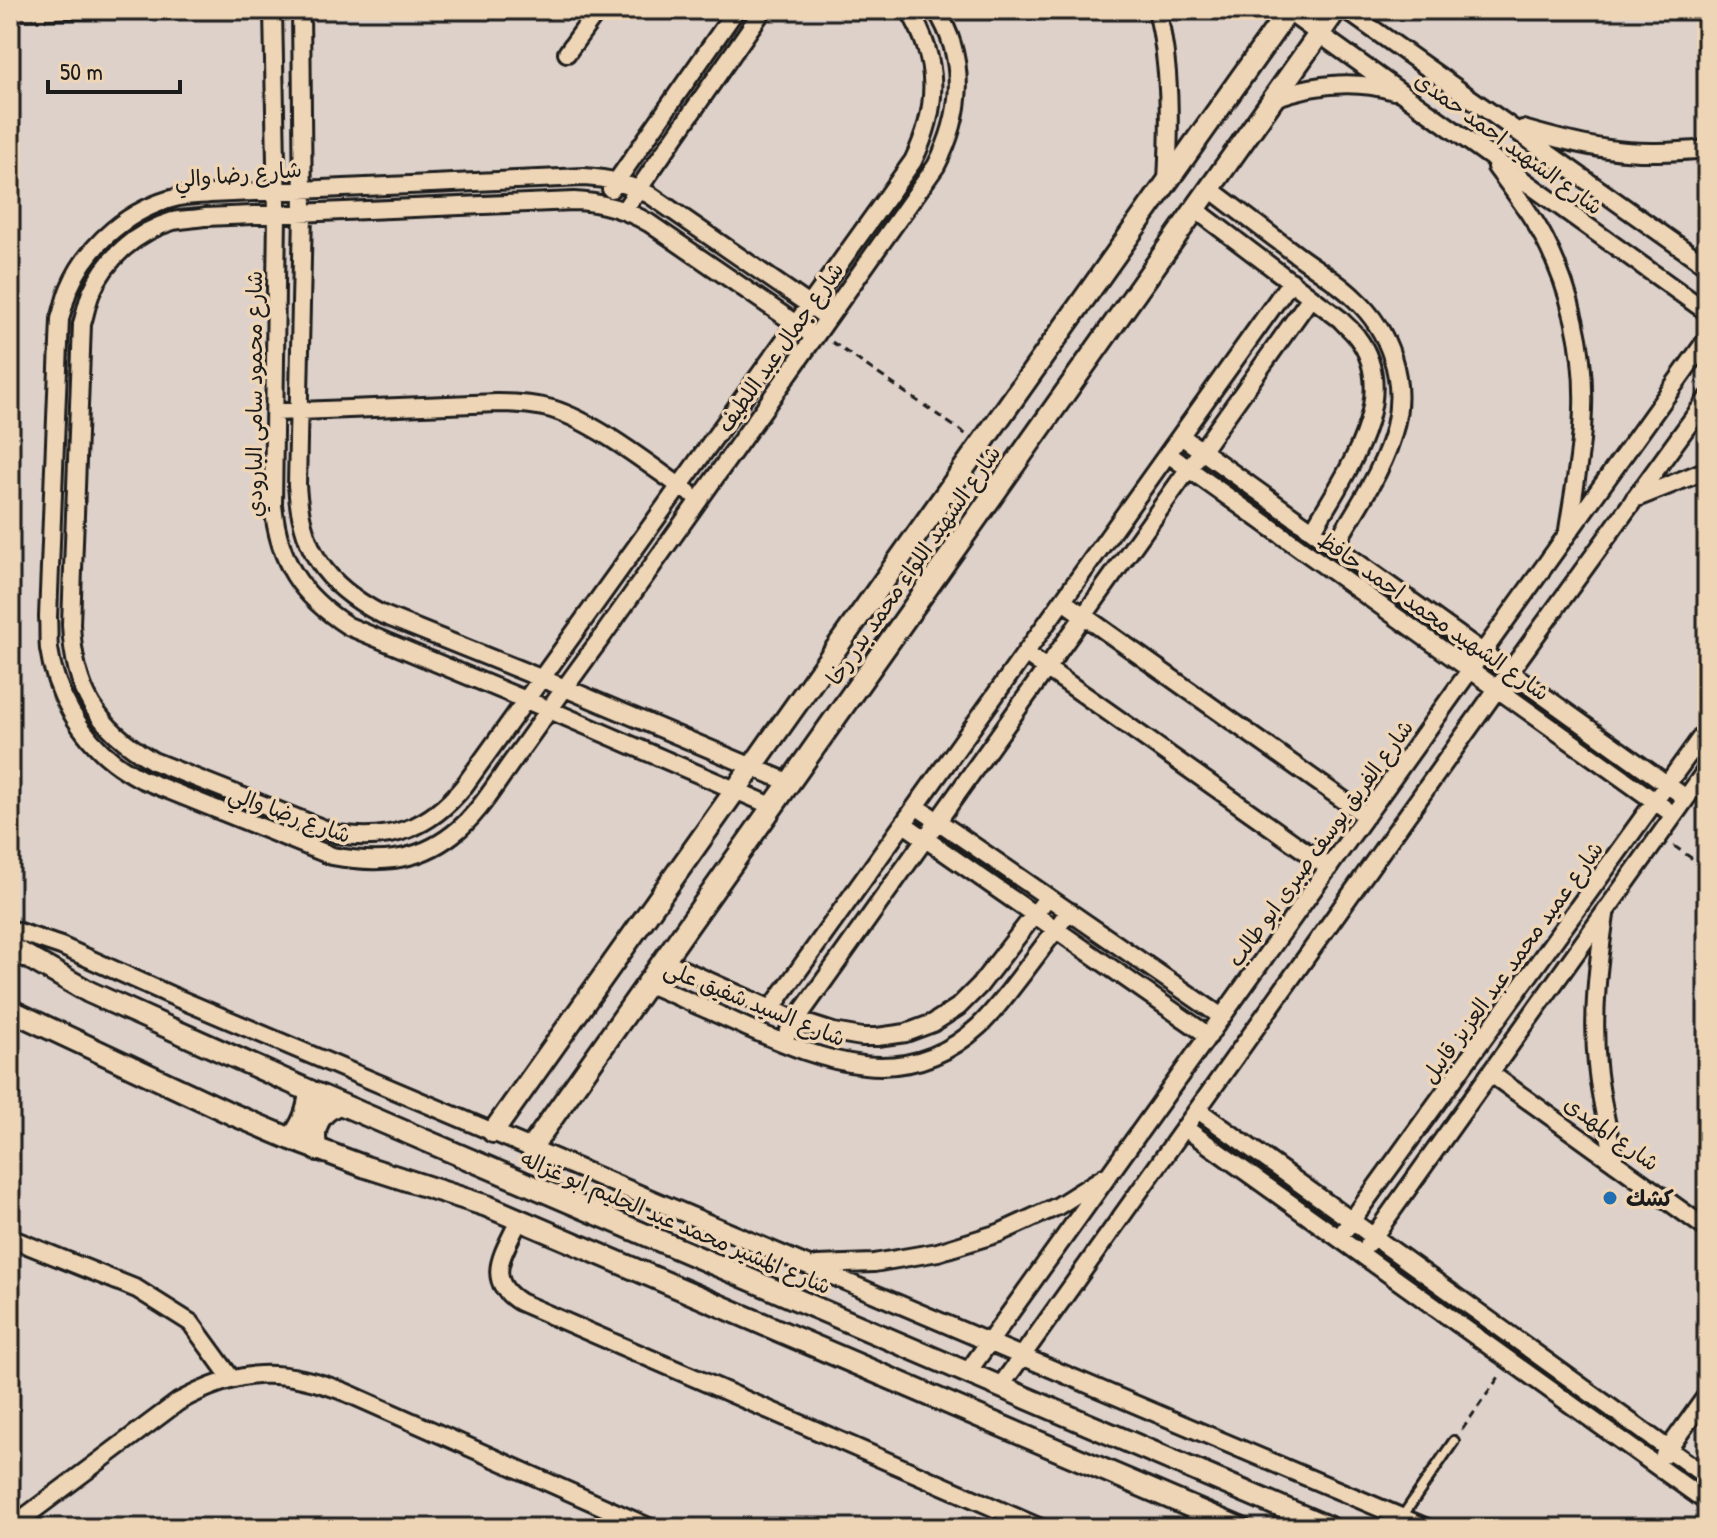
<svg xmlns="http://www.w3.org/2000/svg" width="1717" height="1538" font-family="'Patrick Hand','Playpen Sans Arabic',sans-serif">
	<rect width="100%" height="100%" fill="#ded1ca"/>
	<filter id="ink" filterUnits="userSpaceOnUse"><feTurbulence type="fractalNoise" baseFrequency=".0125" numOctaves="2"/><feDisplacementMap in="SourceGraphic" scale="16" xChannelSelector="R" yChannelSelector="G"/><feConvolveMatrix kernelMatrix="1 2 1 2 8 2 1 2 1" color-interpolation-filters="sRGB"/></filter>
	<g filter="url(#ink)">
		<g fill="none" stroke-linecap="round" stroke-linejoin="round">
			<g stroke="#1c1c1c" stroke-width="14">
				<path id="service" d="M 10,15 L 131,12
					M 1402,1517 L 1454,1441"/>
			</g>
			<g stroke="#1c1c1c" stroke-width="22">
				<path id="minor" d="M 273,10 L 277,214 L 273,505 C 279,562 300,595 348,626 L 550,710 L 772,806
					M 301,10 L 303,213 L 297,485 C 301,549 324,584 381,614 L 565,688 L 788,782
					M 1157,10 C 1171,67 1170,124 1167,181
					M 1286,10 L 1707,312
					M 1346,10 L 1707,266
					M 567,53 L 598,10
					M 1274,98 C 1313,84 1354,79 1394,91
					M 1523,129 C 1551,137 1579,145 1608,149 C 1641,154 1674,152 1707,149
					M 1496,167 C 1513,190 1531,213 1544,238 C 1571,290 1585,350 1583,409 C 1582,450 1574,490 1568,530
					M 611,189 L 736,10
					M 1210,189 C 1239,211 1268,233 1297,255 C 1316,269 1338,282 1355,299 C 1390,331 1406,380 1395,426 C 1385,469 1356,508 1335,546
					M 1195,209 L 1340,319 C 1345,325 1352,330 1357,337 C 1403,397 1343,477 1313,530
					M 624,210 L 763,10
					M 828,318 L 650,195 C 629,184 608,178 584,177 L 210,194 C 200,195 189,195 179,197 C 131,208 88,243 69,289 C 65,299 63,310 60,319 L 48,617 C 49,628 48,639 49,649 C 55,692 80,736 114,762 C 123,769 132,774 141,779 L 332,856 C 376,864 416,863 453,834 C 478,815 495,785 514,759 C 542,720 570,680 599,641 C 711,483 823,325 936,166 C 962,116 968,60 936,10
					M 815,337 L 796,324 L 649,223 C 625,209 602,202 574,201 L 205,217 C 194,219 183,219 173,221 C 136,232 106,258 91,293 C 87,303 85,314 82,324 L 71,624 C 74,691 96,727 153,761 L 337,834 C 391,842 429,829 464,786 C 614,578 763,370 913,161 C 939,108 940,61 909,10
					M 275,412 L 497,403 C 515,403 534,404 552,409 C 597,423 649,465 688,492
					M 1181,436 L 1686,798
					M 1168,454 L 1674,815
					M 1634,499 L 1707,470
					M 1063,601 L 1366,816
					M 1025,653 L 1329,868
					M 916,806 L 1222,1017
					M 904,824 L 1209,1036
					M 1605,915 C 1598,965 1592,1014 1597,1065 C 1600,1098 1608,1130 1615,1163
					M 10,929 L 61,946 L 177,998 L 1427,1528
					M 662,960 L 796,1020 L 833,1032 L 862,1037 L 877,1037 L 906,1033 L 933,1023 L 958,1007 L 979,986 L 1048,897
					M 646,983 C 680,997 713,1012 746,1027 C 825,1062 906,1094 979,1026 C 989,1017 998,1005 1007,994 C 1028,967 1049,939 1069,911
					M 771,1009 L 1291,281
					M 782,1042 L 796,1020 L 1311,297
					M 1490,1073 L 1707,1229
					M 1198,1110 L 1707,1477
					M 1185,1128 L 1707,1502
					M 519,1220 C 505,1252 482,1279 520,1302 L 1041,1528
					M 10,1238 L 137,1289 L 191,1323 L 231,1378
					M 1339,1238 L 1707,729
					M 1369,1243 L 1707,769
					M 817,1265 L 874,1263 L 938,1252 L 999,1233 L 1058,1206 L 1104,1177
					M 967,1373 L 1707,339
					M 1000,1387 L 1497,689 L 1707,399
					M 1664,1455 L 1707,1395
					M 10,1528 L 178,1402 C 240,1368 280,1367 345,1392 L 651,1528"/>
			</g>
			<g stroke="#1c1c1c" stroke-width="26">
				<path id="tertiary" d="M 10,947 L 89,992 L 310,1091 L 1330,1528
					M 10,1010 L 232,1114 L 291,1139 L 366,1167 L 487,1206 L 1240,1528
					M 493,1132 L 1289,10
					M 291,1139 C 303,1124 308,1111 310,1091
					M 531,1148 L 1336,10
					M 317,1150 C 311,1129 319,1112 339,1104"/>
			</g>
			<path stroke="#1c1c1c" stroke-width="3" stroke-dasharray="8 6" stroke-linecap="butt" d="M 1698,10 L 1707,93
				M 832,342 L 967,435
				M 1674,846 L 1707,869
				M 10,979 L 14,975 L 14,971
				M 1462,1430 L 1501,1374"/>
			<use href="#service" stroke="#eed5b6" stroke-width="8"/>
			<use href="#minor" stroke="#eed5b6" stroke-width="16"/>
			<use href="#tertiary" stroke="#eed5b6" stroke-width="20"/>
		</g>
	</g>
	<circle fill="#1f6fb2" stroke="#eed5b6" stroke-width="3" cx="1610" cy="1198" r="8"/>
	<g text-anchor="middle" stroke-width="7" stroke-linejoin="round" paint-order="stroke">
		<g font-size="22" fill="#1c1c1c" stroke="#eed5b6">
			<text transform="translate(1509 143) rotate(36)" y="8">شارع الشهيد احمد حمدى</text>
			<text transform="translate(238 174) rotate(-5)" y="8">شارع رضا والي</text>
			<text transform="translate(780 347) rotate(-55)" y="8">شارع جمال عبد اللطيف</text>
			<text transform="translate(254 394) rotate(-90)" y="8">شارع محمود سامى البارودي</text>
			<text transform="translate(913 565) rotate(-55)" y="8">شارع الشهيد اللواء محمد بدر رخا</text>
			<text transform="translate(1434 616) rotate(35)" y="8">شارع الشهيد محمد احمد حافظ</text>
			<text transform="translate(290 814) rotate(20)" y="8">شارع رضا والي</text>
			<text transform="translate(1320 843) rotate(-54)" y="8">شارع الفريق يوسف صبرى ابو طالب</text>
			<text transform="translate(1512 962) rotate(-54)" y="8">شارع عميد محمد عبد العزيز قابيل</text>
			<text transform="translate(755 1003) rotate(22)" y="8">شارع السيد شفيق على</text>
			<text transform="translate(1612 1133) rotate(36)" y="8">شارع المهدى</text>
			<text transform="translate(676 1222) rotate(23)" y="8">شارع المشير محمد عبد الحليم ابو غزاله</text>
		</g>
		<g font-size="22" font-weight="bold" fill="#1c1c1c" stroke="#eed5b6" text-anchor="start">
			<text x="1626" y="1206">كشك</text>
		</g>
	</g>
	<rect width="1717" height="1538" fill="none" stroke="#eed5b6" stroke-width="40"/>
	<rect x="20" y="20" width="1677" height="1498" fill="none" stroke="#1c1c1c" stroke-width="3" filter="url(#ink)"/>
	<path d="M48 80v12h132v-12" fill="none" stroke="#1c1c1c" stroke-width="4"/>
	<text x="60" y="80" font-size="24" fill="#1c1c1c" stroke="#eed5b6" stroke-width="6" paint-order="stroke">50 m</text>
</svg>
